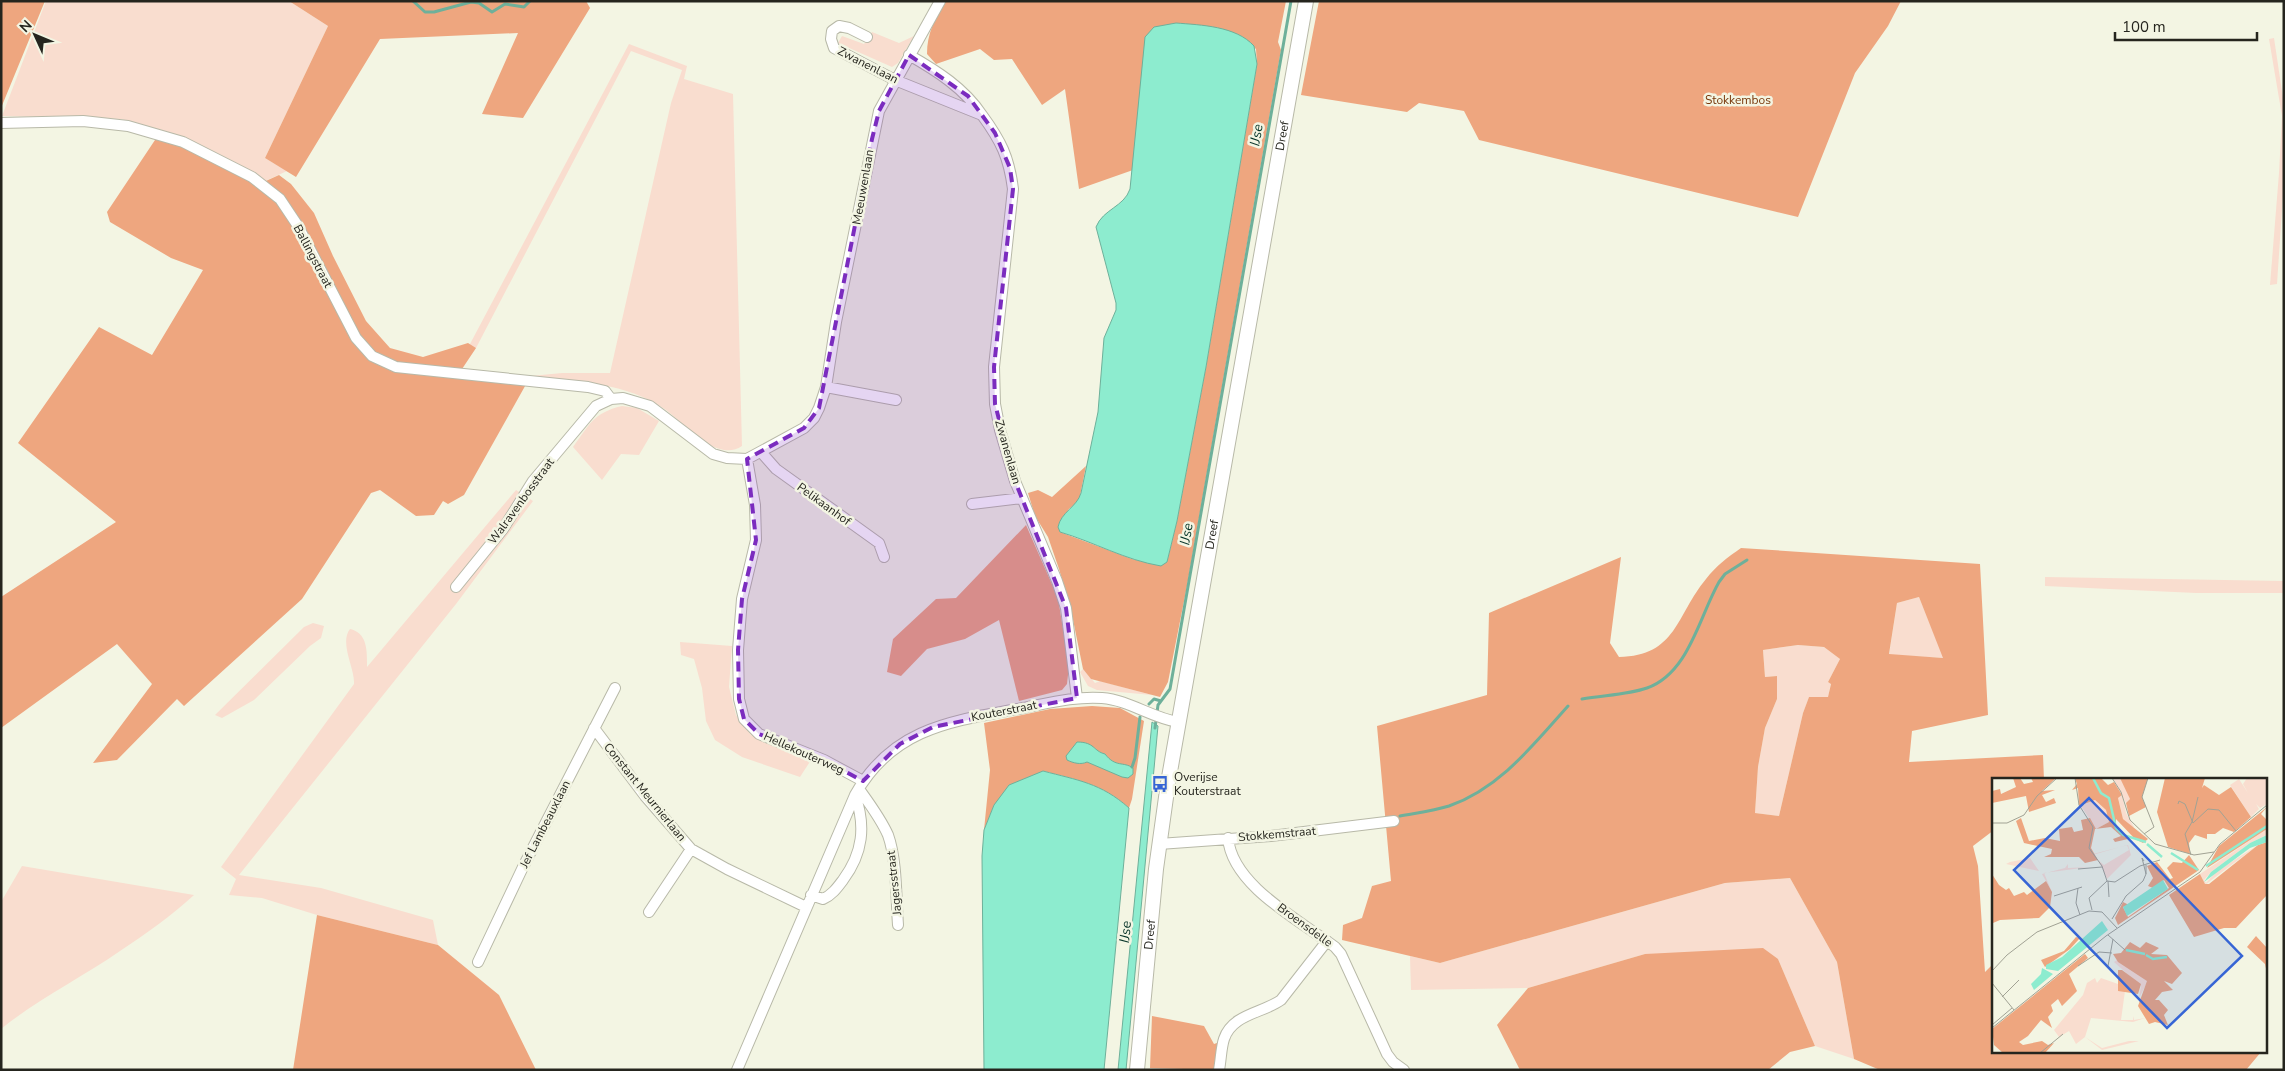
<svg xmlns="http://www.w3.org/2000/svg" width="2285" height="1071" font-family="'Nunito Sans',sans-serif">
	<rect width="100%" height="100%" fill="#f3f5e3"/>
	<path fill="#f9ddcf" d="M 46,1 L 289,1 L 328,26 L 265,158 L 287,171 L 263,182 L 165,133 L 121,119 L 2,116 Z
		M 872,32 L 899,43 L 914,36 L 898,63 L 892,67 L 838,43 L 842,36 L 864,44 Z
		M 2274,38 L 2284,105 L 2284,180 L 2277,284 L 2270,285 L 2279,173 L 2282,116 L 2269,39 Z
		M 629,44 L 687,66 L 684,79 L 733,94 L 742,446 C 717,463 686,425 666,410 C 626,382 578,382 531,376 L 562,373 L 610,373 L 671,103 L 682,70 L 631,51 L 476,348 L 461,369 L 454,368 L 470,344 Z
		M 622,406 L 637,408 L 659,421 L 639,455 L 621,454 L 602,480 L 573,447 C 590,424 593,413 622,406 Z
		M 516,490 L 533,501 L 456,604 L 239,875 L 321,888 L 433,920 L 438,945 L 317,915 L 262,898 L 229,895 L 236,879 L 221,867 L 354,684 C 355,668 339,643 350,629 C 368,633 367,652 367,667 Z
		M 2045,577 L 2284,581 L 2284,593 L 2196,593 L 2045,586 Z
		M 1919,597 L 1944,658 L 1889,655 L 1897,603 Z
		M 313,623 L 324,626 L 321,638 L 310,646 L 254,700 L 222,718 L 215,715 L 304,627 Z
		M 680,642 L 732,646 L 729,687 L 736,715 L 751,735 L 811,760 L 800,777 L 742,757 L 715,740 L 706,721 L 702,688 L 694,659 L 681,655 Z
		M 1798,645 L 1824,647 L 1840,659 L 1828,682 L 1831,683 L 1828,698 L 1809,697 L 1803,713 L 1779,816 L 1755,813 L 1758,767 L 1765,728 L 1777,699 L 1777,676 L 1765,677 L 1763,650 Z
		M 1083,669 L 1095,683 L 1100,681 L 1152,695 L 1097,690 L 1088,686 L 1080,672 Z
		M 22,866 L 194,895 C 171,916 146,934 120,951 C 81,978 38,999 1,1029 L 1,902 Z
		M 1790,878 L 1837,962 L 1854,1059 L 1815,1046 L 1778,959 L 1645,954 L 1528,988 L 1411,990 L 1410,956 L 1440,963 L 1725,883 Z"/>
	<path fill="#eea67f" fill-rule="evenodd" d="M 1,1 L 45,1 L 1,108 Z
		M 289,1 L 586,1 L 590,8 L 523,118 L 482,114 L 518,33 L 380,39 L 296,177 L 265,158 L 328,26 Z
		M 945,1 L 1286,1 L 1278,42 L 1281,50 L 1187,586 L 1168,682 L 1160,697 L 1091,679 L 1083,669 L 1071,610 L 1059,569 L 1048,537 L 1035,516 L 1028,493 L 1038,490 L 1052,497 L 1086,466 L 1079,501 L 1069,509 L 1059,523 L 1060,532 L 1132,559 L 1144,562 L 1167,562 L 1177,521 L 1206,367 L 1257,64 L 1256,49 L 1241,36 L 1215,28 L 1176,23 L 1138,112 L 1133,170 L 1079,189 L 1065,89 L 1042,105 L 1012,59 L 994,60 L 980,49 L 936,64 L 927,54 C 927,33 935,19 945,1 Z
		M 1319,1 L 1901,1 L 1888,26 L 1855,73 L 1798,217 L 1479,140 L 1464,111 L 1419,103 L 1407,112 L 1301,95 Z
		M 157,137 L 207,158 L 257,185 L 279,175 L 291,184 L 314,213 L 333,256 L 366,321 L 390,348 L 423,357 L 468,343 L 476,348 L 462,369 L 529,379 L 464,495 L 448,504 L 443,501 L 434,515 L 416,516 L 380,490 L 371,493 L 302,599 L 184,706 L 177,699 L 117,760 L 93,763 L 152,684 L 117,644 L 1,728 L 1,597 L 116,522 L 18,443 L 99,327 L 152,355 L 203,270 L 171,258 L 110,222 L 107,212 Z
		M 1026,525 L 1058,598 L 1069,666 L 1067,684 L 1062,690 L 1019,701 L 999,620 L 965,639 L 927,649 L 901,676 L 887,672 L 893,639 L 936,599 L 956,598 Z
		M 1741,548 L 1980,564 L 1988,715 L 1912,731 L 1909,762 L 2043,755 L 2044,780 L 1994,780 L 1994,830 L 1973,846 L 1978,866 L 1985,972 L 1994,963 L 1994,1052 L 2261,1052 L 2246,1070 L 1880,1070 L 1854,1059 L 1837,962 L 1790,878 L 1725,883 L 1440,963 L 1342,940 L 1343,925 L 1362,918 L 1372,886 L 1391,881 L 1377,726 L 1487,695 L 1489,613 L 1621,557 L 1610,643 L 1619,657 C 1677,656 1676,615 1706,579 C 1716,566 1728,557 1741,548 ZM 1919,597 L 1943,658 L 1889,654 L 1897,603 ZM 1798,645 L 1824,647 L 1840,659 L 1828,682 L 1831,684 L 1828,697 L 1809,697 L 1803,713 L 1779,816 L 1755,813 L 1758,767 L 1765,728 L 1777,699 L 1777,676 L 1765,677 L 1763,650 Z
		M 1092,706 L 1120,708 L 1144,721 L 1132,799 L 1129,808 C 1101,783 1077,780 1043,771 L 994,805 L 984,830 L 990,770 L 984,723 L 1050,709 Z
		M 317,915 L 438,945 L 499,995 L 536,1070 L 293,1070 Z
		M 1763,948 L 1778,959 L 1815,1046 L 1790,1052 L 1768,1070 L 1520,1070 L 1497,1025 L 1528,988 L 1645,954 Z
		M 1152,1016 L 1204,1026 L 1214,1044 L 1220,1042 L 1217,1070 L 1150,1068 Z"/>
	<path fill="#8deccf" stroke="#6eb09a" d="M 1176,23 C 1201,25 1236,26 1254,46 L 1257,64 L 1206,367 L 1177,521 L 1167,562 L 1161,566 C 1125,560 1094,542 1060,532 L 1058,527 C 1061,512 1077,507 1081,493 L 1098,412 L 1104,338 L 1116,310 L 1116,303 L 1096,227 C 1103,209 1124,207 1130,189 L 1145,37 L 1154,27 Z
		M 1152,722 L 1158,726 L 1126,1070 L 1118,1070 Z
		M 1077,742 C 1095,742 1093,751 1105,754 C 1116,768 1123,761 1133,768 L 1133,774 L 1128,778 L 1122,777 L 1087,762 C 1081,765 1073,763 1067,760 L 1066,756 Z
		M 1043,771 C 1077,780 1101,783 1129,808 L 1104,1070 L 984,1070 L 982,856 L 984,830 L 994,805 L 1009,785 Z"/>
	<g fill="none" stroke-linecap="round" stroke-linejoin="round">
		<path stroke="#6eb09a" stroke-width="3" d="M 413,1 L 425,12 L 434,12 L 471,2 L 479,3 L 492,12 L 505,4 L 524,7 L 530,1
			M 1582,699 C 1603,695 1627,695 1647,688 C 1689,673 1699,617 1719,582 L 1725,574 L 1747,560
			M 1149,704 L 1154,699 L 1161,701
			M 1155,728 L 1158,705 L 1170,689 L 1291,1
			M 1132,767 L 1135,758 L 1140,717
			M 1400,816 C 1416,813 1433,811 1449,806 C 1500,788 1533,745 1568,706"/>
		<g stroke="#b8b9a8" stroke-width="12">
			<path id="minor" d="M 867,37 L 849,28 L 839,26 L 832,31 L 831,39 L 834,48 L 895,80 L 982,115 C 964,88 937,71 909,55
				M 982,115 C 1001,141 1009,157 1013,189 L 994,367 L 995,404 L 1000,430 L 1015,481 L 1057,581 L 1066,608 L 1077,698
				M 1,123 L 83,121 L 128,126 L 183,142 L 252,177 L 280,199 L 298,226 L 356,338 L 372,356 L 396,367 L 588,387 L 605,391 L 611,399
				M 826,387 L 896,400
				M 761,452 L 776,469 L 879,543 L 884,557
				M 747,459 L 804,428 L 814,418 L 819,408 L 826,387 L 836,322 L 879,111 L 940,1
				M 747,459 L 755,505 L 756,540 L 742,599 L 738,650 L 739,699 L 744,719 L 759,734 L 824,760 L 863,781
				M 972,504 L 1022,498
				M 456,587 L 503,529 L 533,481 L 596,406 L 611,399 L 623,398 L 650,406 L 713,454 L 727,458 L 747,459
				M 594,728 L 645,796 L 691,849 L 727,869 L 806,907
				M 859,789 C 869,803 881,819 888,835 C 897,860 896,898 898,925
				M 1228,838 C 1232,886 1301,921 1335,947 L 1341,954 L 1387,1054 L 1393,1062 L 1404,1070
				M 1159,844 L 1271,836 L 1394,821
				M 811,895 L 823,899 C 832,895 837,888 843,880 C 863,853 866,826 855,795
				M 649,912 L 691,849
				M 478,962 L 523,867 L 615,688
				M 737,1070 L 855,795 C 893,727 953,721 1023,708 C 1049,703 1076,696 1102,698 C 1129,700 1152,718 1178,722
				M 1219,1070 C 1221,1060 1221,1048 1224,1039 C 1232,1014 1263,1013 1281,1000 L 1327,941"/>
		</g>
		<g stroke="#b8b9a8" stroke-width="16">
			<g id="secondary">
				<path id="s1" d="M 1137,1070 L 1156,869 L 1168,783 L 1306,1"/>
			</g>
		</g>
		<use href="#minor" stroke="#fff" stroke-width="10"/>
		<use href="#secondary" stroke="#fff" stroke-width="14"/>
	</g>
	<path fill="#7b2cbf" fill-opacity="0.2" stroke="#7b2cbf" stroke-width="4" stroke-dasharray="10 6" stroke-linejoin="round" d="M 909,55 L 968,96 L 995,133 L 1010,168 L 1013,189 L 994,367 L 995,404 L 1015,481 L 1066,608 L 1077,698 L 933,727 L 900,744 L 863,781 L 824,760 L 759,734 L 744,719 L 739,699 L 738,650 L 742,599 L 756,540 L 747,459 L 804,428 L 819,408 L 872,139 L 879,111 Z"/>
	<defs>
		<g id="bus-bare" transform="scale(1.35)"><path d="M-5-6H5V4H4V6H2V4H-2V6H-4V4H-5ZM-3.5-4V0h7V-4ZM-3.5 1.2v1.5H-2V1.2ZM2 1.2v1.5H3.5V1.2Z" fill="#3665d5" stroke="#f3f5e3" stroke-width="2.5" paint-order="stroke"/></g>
	</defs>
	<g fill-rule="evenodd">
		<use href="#bus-bare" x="1160" y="784"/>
	</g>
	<g text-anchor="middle" stroke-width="5" stroke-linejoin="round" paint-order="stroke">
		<g font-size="12" fill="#25251e" stroke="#f3f5e3">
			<text transform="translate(868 65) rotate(27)" y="4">Zwanenlaan</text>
			<text dy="4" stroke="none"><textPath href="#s1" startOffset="946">Dreef</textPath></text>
			<text transform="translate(863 187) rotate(-80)" y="4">Meeuwenlaan</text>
			<text transform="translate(313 256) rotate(62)" y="4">Ballingstraat</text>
			<text transform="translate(1008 452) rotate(74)" y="4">Zwanenlaan</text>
			<text transform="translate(521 501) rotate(-54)" y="4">Walravenbosstraat</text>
			<text transform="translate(824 504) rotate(36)" y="4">Pelikaanhof</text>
			<text dy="4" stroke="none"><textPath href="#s1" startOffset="541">Dreef</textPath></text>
			<text transform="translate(1004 711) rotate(-11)" y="4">Kouterstraat</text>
			<text transform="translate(804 753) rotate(24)" y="4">Hellekouterweg</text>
			<text transform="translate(645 792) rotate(51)" y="4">Constant Meurnierlaan</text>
			<text transform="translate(545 824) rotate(-63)" y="4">Jef Lambeauxlaan</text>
			<text transform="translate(1277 834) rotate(-5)" y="4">Stokkemstraat</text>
			<text transform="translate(894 883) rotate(-96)" y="4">Jagersstraat</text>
			<text transform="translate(1305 925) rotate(36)" y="4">Broensdelle</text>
			<text dy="4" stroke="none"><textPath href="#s1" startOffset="136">Dreef</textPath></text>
		</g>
		<g font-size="12" fill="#78380b" stroke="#f3f5e3">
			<text x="1738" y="104">Stokkembos</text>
		</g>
		<g font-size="12" fill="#25251e" stroke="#f3f5e3" text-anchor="start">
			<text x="1174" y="781">Overijse<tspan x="1174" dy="14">Kouterstraat</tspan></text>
		</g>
		<g font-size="14" font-style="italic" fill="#033126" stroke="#f3f5e3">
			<text transform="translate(1256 135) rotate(-80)" y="5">IJse</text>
			<text transform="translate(1186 534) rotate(-80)" y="5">IJse</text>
			<text transform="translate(1125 932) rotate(-84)" y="5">IJse</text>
		</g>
	</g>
	<g transform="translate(1992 778)">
		<rect width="275" height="275" fill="#f3f5e3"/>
		<path d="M 121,0 L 128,0 L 132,6 L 138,21 L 134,25 ZM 255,0 L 275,0 L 275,26 L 268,30 L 264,26 L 267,31 L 259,39 L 238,7 L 247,1 L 256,15 L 251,6 ZM 130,17 L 134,35 L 142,49 L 138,50 L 131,41 L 126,20 ZM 103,22 L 114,32 L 117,44 L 104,51 L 89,28 ZM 275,51 L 275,57 L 258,65 L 219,94 L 212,102 L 214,105 L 225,93 L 266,67 L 213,107 L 208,96 ZM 135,67 L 104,76 L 101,76 L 136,67 L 139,77 L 115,101 L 106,82 L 112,87 L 137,72 ZM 38,80 L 47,93 L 14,86 L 18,84 ZM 76,86 L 76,90 L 97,89 L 52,95 L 60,114 L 50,96 L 73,90 ZM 125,182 L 156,203 L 147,220 L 149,208 L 122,184 ZM 103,200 L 105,205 L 109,200 L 126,206 L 126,213 L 133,213 L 129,242 L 141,242 L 142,238 L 142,242 L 153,240 L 141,244 L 99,240 L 93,259 L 110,270 L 137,263 L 147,263 L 110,272 L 93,259 L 84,266 L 77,253 L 67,259 L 62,252 L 91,217 L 95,205 Z" fill="#f9ddcf"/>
		<path d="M 21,0 L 28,0 L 32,6 L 41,4 L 39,0 L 64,0 L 50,13 L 63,12 L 50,17 L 54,24 L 62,20 L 64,25 L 37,34 L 34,18 L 0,25 L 0,13 L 8,11 L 9,16 L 24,9 ZM 83,0 L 109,0 L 116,7 L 122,4 L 130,17 L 126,20 L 131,41 L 156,61 L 151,65 L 143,61 L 124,41 L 124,48 L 136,61 L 123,64 L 121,61 L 129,58 L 119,49 L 103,51 L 99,70 L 106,82 L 93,85 L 87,79 L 52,79 L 59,76 L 60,71 L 32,65 L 24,43 L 29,40 L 37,63 L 53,60 L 68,63 L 67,51 L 80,49 L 82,54 L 91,52 L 89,42 L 98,40 L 104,51 L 117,44 L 114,32 L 103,22 L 87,28 L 86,10 L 80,12 L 85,6 ZM 128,0 L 156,0 L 150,19 L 154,29 L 137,38 L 134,25 L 138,21 ZM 173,0 L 213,0 L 210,10 L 212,7 L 227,17 L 239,9 L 259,39 L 242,54 L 231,50 L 223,56 L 215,56 L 215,61 L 203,57 L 197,65 L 198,76 L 176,69 L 165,34 ZM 275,29 L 269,36 L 275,42 L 275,51 L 215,90 L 227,68 ZM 275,64 L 275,117 L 244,150 L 232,150 L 202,159 L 177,117 L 208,96 L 213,106 L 217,106 L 266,67 ZM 197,77 L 207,92 L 126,147 L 123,140 L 131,124 L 137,127 L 131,129 L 136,139 L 177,110 L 172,102 L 161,110 L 156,108 L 161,100 L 155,88 L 165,84 L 178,101 L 181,100 L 175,90 L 181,84 L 190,85 ZM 0,96 L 7,107 L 14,112 L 17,110 L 22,118 L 32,114 L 35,117 L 54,103 L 60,114 L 58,129 L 47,140 L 8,142 L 1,145 ZM 264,158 L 275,170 L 275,195 L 273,186 L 255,169 ZM 84,159 L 88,160 L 78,171 L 53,189 L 49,182 L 72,173 ZM 138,164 L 148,170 L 154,164 L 167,170 L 159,176 L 175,177 L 190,195 L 180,206 L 172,203 L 181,212 L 170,214 L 163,222 L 167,222 L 176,232 L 172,237 L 176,247 L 163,244 L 157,246 L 146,228 L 155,203 L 126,184 L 121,176 L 129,175 ZM 93,176 L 96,180 L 77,196 L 85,213 L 70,228 L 66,221 L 59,227 L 61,233 L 56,239 L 60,250 L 49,242 L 36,258 L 27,264 L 31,267 L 50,263 L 56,267 L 62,265 L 53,275 L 11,275 L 2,267 L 0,251 ZM 126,192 L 130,192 L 149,206 L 146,216 L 126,213 Z" fill="#eea67f"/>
		<path d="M 275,57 L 275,64 L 258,70 L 212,104 L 219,94 L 258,65 ZM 171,102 L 176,111 L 135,138 L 131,129 ZM 110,143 L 116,152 L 66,193 L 54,191 L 54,187 L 70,179 ZM 50,190 L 61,196 L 42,212 L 39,206 L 49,196 Z" fill="#8deccf"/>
		<path fill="none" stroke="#8deccf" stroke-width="2.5" d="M 101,0 L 109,15 L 117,20 L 124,50 L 131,57 L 154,64M 155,66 L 170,79M 179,75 L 206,92M 214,88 L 275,48M 134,172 L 153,176M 154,177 L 161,181 L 175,179"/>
		<path fill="none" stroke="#a1a294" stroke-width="1" d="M 83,0 L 87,27 L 101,49 L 97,70 L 110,88 L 115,103M 120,0 L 129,14 L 138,42 L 163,66 L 202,77 L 222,74M 186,26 L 187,23 L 193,26 L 201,45 L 216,31 L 227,32 L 244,53M 0,45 L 15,45 L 32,37 L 45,18 L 65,0M 152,56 L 162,49 L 150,19 L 156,0M 199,77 L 193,56 L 200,44 L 206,19M 152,83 L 150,80 L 154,96 L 154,87M 86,91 L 110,89M 115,103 L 123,104 L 148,88 L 168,82M 116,103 L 117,119M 86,110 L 84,125 L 88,137M 62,118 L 90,109M 100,132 L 97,120 L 115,103M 120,141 L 134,118 L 151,103 L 154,96M 116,157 L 133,172M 121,161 L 116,188 L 124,198M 86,188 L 107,174 L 120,175M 0,193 L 15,177 L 45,154 L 97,133 L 110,134 L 125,150M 0,205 L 22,232M 10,219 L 27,202M 0,247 L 20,230M 0,250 L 114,158 L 208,94 L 228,66 L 275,27M 48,275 L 71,256"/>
		<path fill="#3665d5" fill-opacity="0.15" stroke="#3665d5" stroke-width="2.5" d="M 97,20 L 250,178 L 175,250 L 22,92 Z"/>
		<rect width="275" height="275" fill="none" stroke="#25251e" stroke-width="2.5"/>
	</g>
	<rect width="2285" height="1071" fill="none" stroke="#25251e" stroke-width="5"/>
	<g transform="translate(35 35) rotate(314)" stroke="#f3f5e3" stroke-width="4" paint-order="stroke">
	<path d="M0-4L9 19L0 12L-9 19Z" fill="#25251e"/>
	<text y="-8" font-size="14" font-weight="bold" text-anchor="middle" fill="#25251e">N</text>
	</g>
	<path d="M2115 32v8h142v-8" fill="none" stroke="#25251e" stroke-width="2.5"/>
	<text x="2122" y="32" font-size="15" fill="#25251e" stroke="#f3f5e3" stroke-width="4" paint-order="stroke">100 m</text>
</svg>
